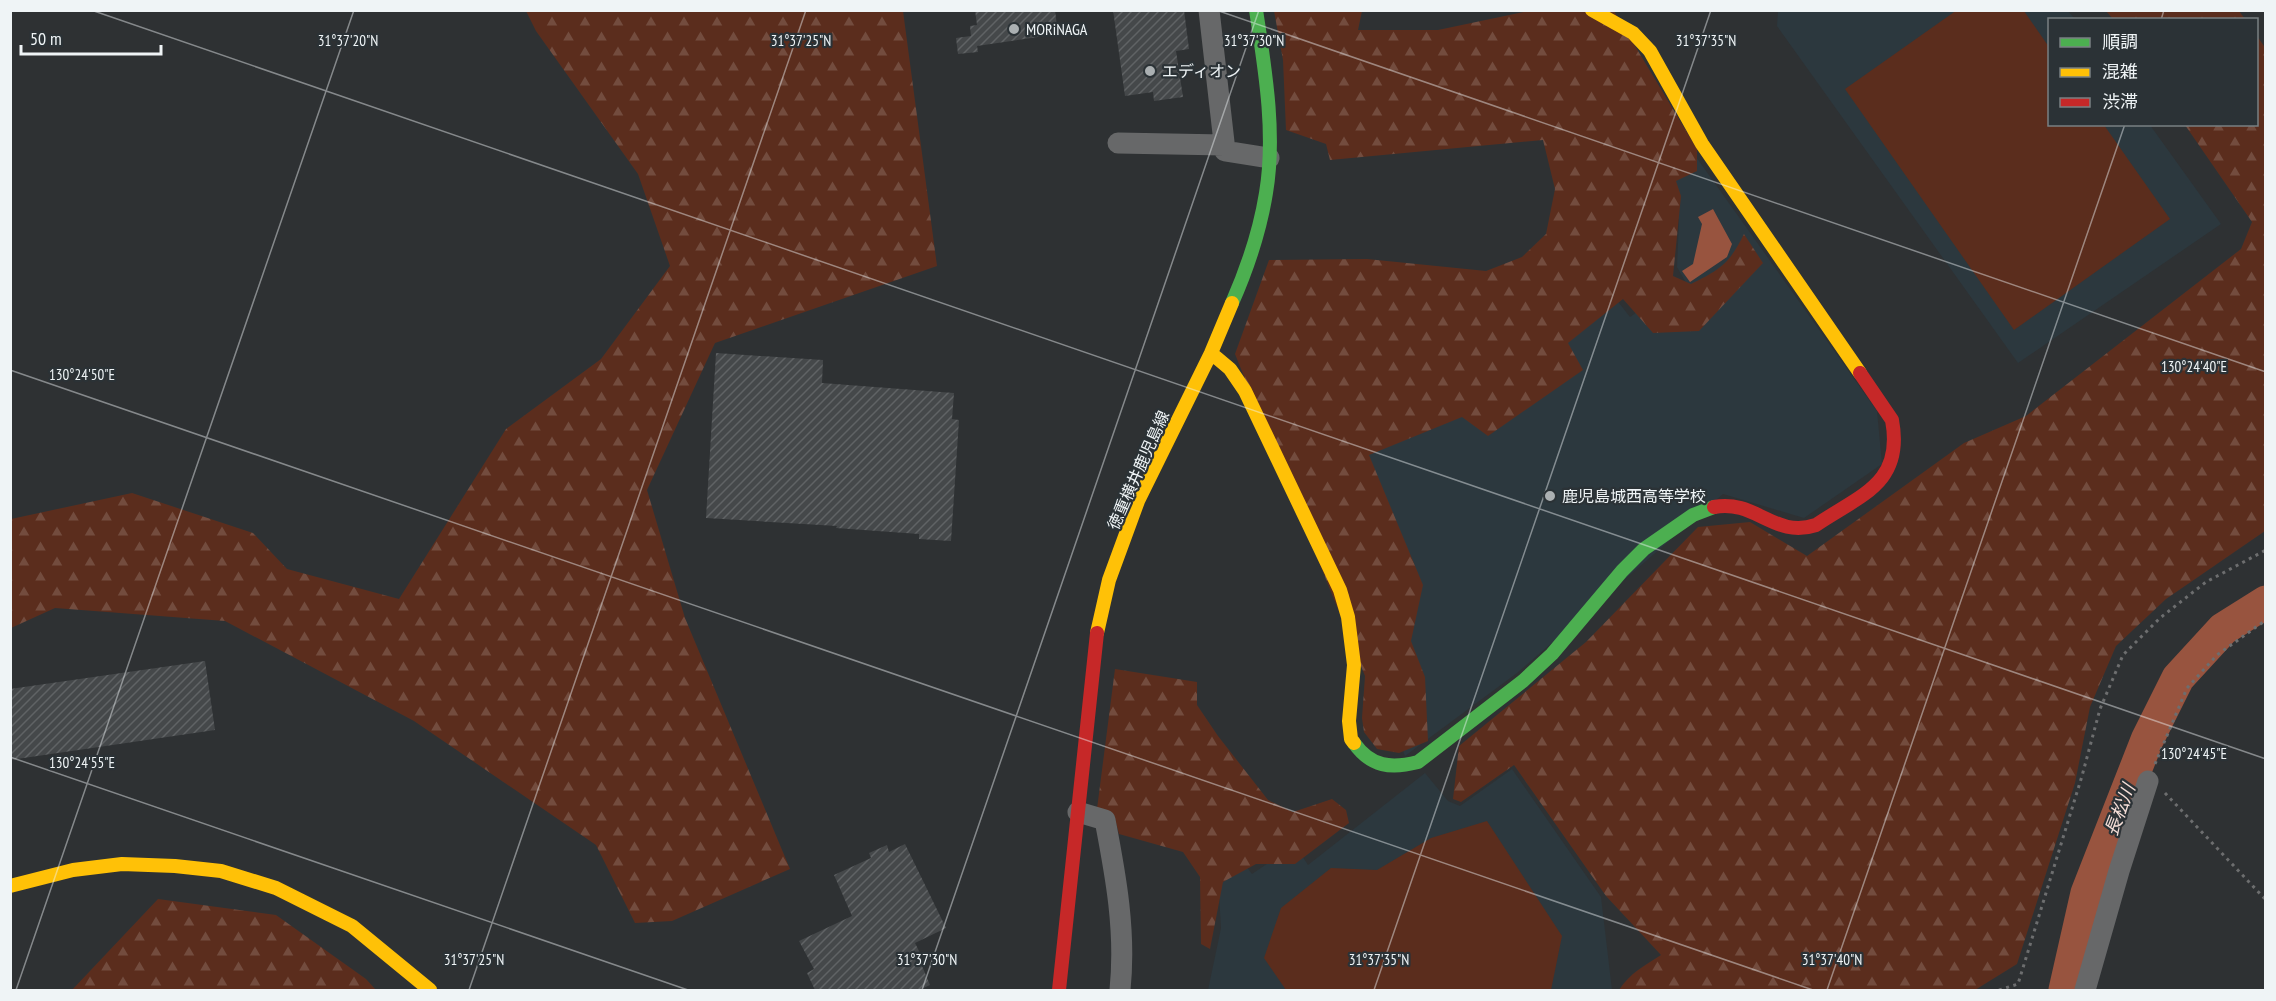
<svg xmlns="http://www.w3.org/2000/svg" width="2276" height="1001" font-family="'PT Sans Narrow','Noto Sans JP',sans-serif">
	<defs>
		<pattern id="forest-firs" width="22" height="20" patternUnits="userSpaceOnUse" patternTransform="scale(1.5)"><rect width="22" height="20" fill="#5b2d1d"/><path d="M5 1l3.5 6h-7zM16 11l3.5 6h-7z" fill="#734c3e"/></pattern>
		<pattern id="building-hatch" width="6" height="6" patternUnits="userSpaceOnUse" patternTransform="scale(1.5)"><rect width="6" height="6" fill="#45484a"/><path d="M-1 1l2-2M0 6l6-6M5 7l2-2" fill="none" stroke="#606365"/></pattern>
	</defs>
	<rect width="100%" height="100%" fill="#2e3133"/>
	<path fill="#2c383e" d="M 1778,11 L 2068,11 L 2075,19 L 2050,20 L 2050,124 L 2150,125 L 2221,224 L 2018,363 L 1777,26 Z
		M 1694,154 L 1877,411 L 1882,464 L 1804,518 L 1723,494 L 1517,673 L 1405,756 L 1301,483 L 1612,294 L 1630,317 L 1650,303 L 1689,288 L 1677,267 L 1679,219 L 1663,203 L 1665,172 Z
		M 1512,769 L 1601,897 L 1612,990 L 1208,990 L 1221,928 L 1219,894 L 1207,833 L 1243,862 L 1252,874 L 1295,845 L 1308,865 L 1425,773 L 1448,801 L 1460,806 Z"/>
	<path fill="url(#forest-firs)" d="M 526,11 L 903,11 L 937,266 L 715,343 L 647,490 L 685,618 L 790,869 L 672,921 L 635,923 L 596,845 L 414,721 L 225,621 L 55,608 L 11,628 L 11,519 L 132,493 L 253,533 L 287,569 L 399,599 L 506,429 L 601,359 L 670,266 L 638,174 L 536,31 Z
		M 1274,11 L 1362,11 L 1358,30 L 1438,30 L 1528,11 L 1614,11 L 1697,149 L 1697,171 L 1676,181 L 1681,196 L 1673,276 L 1691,284 C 1721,269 1729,264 1744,234 L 1763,263 L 1699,331 L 1653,333 L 1623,299 L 1568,343 L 1583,370 L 1488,436 L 1462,417 L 1369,455 L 1423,585 L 1411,641 L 1425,677 L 1428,741 L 1399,753 L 1377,749 L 1364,732 L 1362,718 L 1365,676 L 1235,354 L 1269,260 L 1367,259 L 1486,271 L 1522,257 L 1546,234 L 1555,189 L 1543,140 L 1330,160 L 1326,144 L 1286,130 L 1283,60 Z
		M 2106,11 L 2239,11 L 2245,19 L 2113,19 Z
		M 2257,36 L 2266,49 L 2265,531 L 2166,599 L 2116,646 L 2090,707 L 2075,783 L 2017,964 L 1975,990 L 1619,990 C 1630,973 1644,966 1661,955 L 1606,896 L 1514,765 L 1461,802 L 1453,799 L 1459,746 L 1586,642 L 1698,527 L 1750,522 L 1807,556 L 1964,443 L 2026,416 L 2241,249 L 2252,222 L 2185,125 L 2256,124 Z
		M 1115,669 L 1197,682 L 1197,705 L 1218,736 L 1268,800 L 1293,812 L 1332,799 L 1346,810 L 1349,823 L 1295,864 L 1256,864 L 1223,882 L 1210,949 L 1201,944 L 1200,877 L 1183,852 L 1119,834 L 1114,815 L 1097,809 Z
		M 158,899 L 276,915 L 366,979 L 376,990 L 72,990 Z"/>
	<path fill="#5b2d1d" d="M 1957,10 L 2024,11 L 2049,47 L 2050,124 L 2104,125 L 2170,219 L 2014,330 L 1845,89 Z
		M 1487,821 L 1562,936 L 1551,990 L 1286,990 L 1264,958 L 1281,908 L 1331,868 L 1377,870 L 1431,838 Z"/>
	<path fill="#98543f" d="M 1713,209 L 1732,244 L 1727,257 L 1690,282 L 1682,271 L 1693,264 L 1702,224 L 1698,217 Z"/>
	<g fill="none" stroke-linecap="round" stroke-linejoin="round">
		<path stroke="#98543f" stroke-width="33" d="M 2065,990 L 2087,893 L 2147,740 L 2178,678 L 2223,629 L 2266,602"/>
	</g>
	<path fill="url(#building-hatch)" d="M 975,10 L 1055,10 L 1058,34 L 977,46 L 978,52 L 958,54 L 956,38 L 971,36 L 970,26 L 977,25 Z
		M 1113,10 L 1184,10 L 1189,49 L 1176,51 L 1183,97 L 1154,101 L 1153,92 L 1125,96 Z
		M 716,353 L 823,360 L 822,383 L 954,393 L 952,419 L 959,420 L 951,541 L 919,539 L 919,534 L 836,528 L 837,526 L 706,518 Z
		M 205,661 L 215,730 L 10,760 L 10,689 Z
		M 905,844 L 946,928 L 915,943 L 920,953 L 917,954 L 930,985 L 919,990 L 815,990 L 807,973 L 814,969 L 799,941 L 852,916 L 834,875 L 871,858 L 869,853 L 887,845 L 889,852 Z"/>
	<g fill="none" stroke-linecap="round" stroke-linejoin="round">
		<path stroke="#6d6e6f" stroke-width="3" stroke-dasharray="3 4.5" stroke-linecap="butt" d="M 2155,764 L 2187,688 L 2217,655 L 2266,620
			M 2165,793 L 2266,900
			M 1999,990 L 2018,984 L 2082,776 L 2100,709 L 2123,655 L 2160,618 L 2206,582 L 2266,550"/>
		<path stroke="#676869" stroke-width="21" d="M 1209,10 L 1225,151 L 1269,158
			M 1118,143 L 1224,145
			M 1078,812 L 1105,820 C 1116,877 1126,932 1120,990
			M 2085,990 L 2119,871 L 2148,781"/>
		<path stroke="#4caf50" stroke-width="14" d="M 1232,303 C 1247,269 1260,230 1266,193 C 1276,134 1265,69 1256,10
			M 1354,743 C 1371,767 1391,769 1418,762 L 1523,681 L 1552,654 L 1622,571 L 1644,549 L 1693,515 L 1714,507"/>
		<path stroke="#ffc107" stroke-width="14" d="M 1592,10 L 1633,33 L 1650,51 L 1702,144 L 1860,373
			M 1211,353 L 1230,369 L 1245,391 L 1340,590 L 1348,617 L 1354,665 L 1349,721 L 1351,739 L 1354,743
			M 1097,633 L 1109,580 L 1138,501 L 1211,353 L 1232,303
			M 10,886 L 73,870 L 122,864 L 175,866 L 221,871 L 276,888 L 352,926 L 430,990"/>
		<path stroke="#c62828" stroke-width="14" d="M 1714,507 C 1756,499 1774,539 1816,525 C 1860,495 1904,484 1892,420 L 1860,373
			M 1059,990 L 1097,633"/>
	</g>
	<path fill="none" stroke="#eff4f6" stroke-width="1.5" stroke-opacity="0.45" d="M 91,10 L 2266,759M 1216,10 L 2266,372M 2161,20 L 2164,10M 10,370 L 1813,990M 10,757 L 688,990M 16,990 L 354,10M 469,990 L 806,10M 922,990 L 1259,10M 1374,990 L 1711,10M 1827,990 L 2125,124"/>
	<g fill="#abb0b2" stroke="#2b3236" stroke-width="2">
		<circle cx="1014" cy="29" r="6"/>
		<circle cx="1150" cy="71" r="6"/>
		<circle cx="1550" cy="496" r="6"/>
	</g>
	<g text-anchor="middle" stroke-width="4.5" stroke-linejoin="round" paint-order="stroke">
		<g font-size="16" fill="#eff4f6" stroke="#2b3236" text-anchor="start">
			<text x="1026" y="35">MORiNAGA</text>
			<text x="1162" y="77">エディオン</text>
			<text x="1562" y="502">鹿児島城西高等学校</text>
		</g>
		<g font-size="16" fill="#eff4f6" stroke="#2b3236">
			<text transform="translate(1138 470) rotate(-66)" y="6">徳重横井鹿児島線</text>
		</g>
		<g font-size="18" font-style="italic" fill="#f5ded7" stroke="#2b3236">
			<text transform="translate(2120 810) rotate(-69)" y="6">長松川</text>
		</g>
	</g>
	<g font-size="15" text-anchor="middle" fill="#eff4f6" stroke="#2b3236" stroke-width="4.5" stroke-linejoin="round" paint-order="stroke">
		<text x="348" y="46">31°37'20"N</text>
		<text x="801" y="46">31°37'25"N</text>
		<text x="1254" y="46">31°37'30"N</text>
		<text x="1706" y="46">31°37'35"N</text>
		<text x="2194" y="372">130°24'40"E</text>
		<text x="82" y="380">130°24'50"E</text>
		<text x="2194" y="759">130°24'45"E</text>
		<text x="82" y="768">130°24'55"E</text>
		<text x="474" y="965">31°37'25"N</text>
		<text x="927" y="965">31°37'30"N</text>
		<text x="1379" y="965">31°37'35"N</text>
		<text x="1832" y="965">31°37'40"N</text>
	</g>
	<rect width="2276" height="1001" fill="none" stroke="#eff4f6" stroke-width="24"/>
	<rect x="2048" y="18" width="210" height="108" fill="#2b3236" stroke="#798083" stroke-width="1.5"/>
	<rect x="2060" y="38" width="30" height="9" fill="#4caf50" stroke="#798083" stroke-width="1.5"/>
	<text x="2102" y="48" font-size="18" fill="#eff4f6">順調</text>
	<rect x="2060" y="68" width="30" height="9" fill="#ffc107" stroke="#798083" stroke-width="1.5"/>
	<text x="2102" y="78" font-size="18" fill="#eff4f6">混雑</text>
	<rect x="2060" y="98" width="30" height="9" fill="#c62828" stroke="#798083" stroke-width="1.5"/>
	<text x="2102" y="108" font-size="18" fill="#eff4f6">渋滞</text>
	<path d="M21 45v9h140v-9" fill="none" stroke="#eff4f6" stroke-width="3"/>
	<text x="30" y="45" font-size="18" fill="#eff4f6" stroke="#2b3236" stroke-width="4.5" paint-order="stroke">50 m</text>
</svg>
